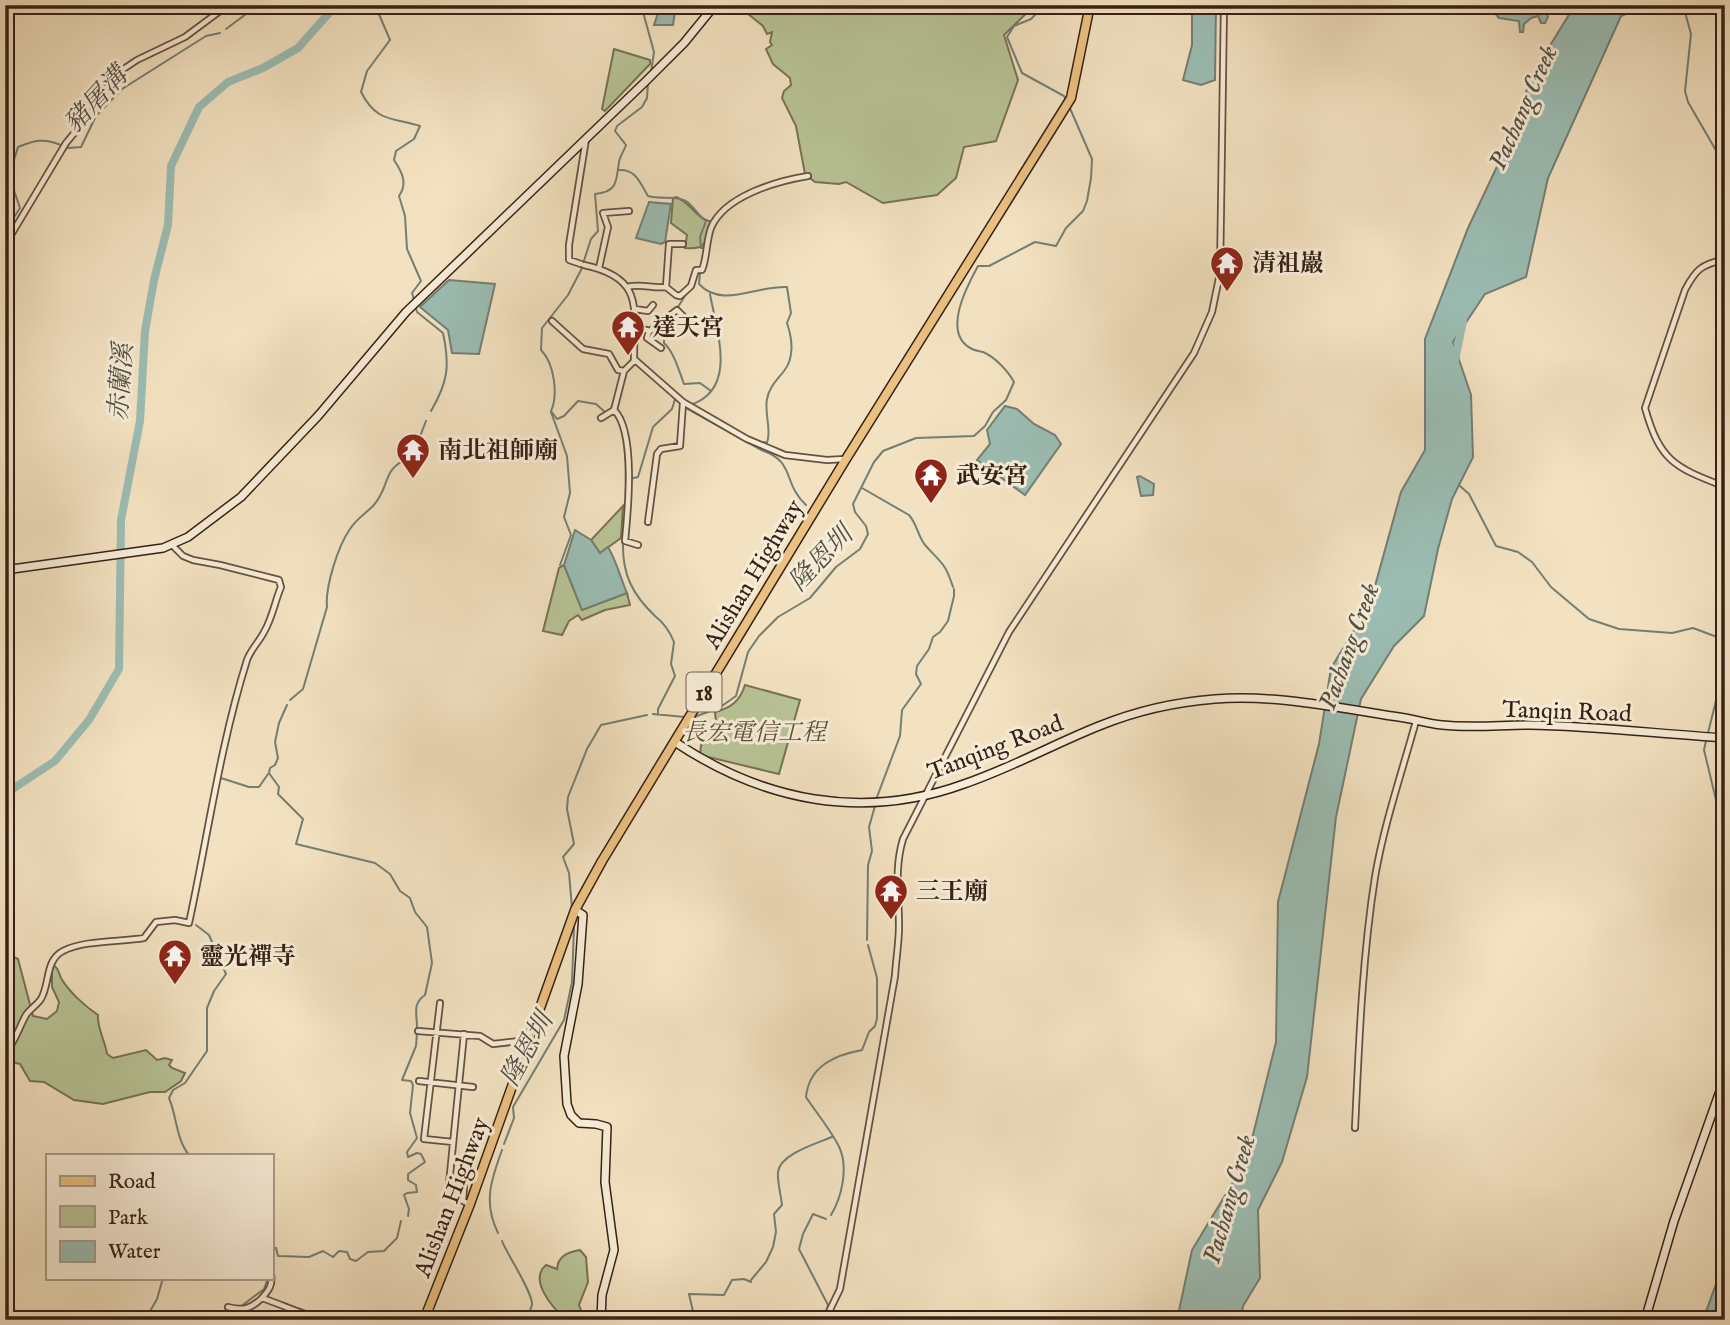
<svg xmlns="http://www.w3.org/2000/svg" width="1730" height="1325" font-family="'IM FELL English','Noto Serif TC',serif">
	<rect width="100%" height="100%" fill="#f3e2c1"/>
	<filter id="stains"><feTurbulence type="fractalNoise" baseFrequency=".00286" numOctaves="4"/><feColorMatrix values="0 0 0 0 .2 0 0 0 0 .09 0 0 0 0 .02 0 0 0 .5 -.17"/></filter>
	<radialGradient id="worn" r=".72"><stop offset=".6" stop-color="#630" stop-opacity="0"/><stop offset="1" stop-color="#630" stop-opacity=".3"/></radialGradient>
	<path fill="#b8c496" stroke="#777256" stroke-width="2" d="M 764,5 L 868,5 L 878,12 L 895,9 L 896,5 L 1035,5 L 1004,35 L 1018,80 L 996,141 L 964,147 L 956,178 L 937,195 L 883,203 L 846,182 L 839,184 L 815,182 L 805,174 L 796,126 L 782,98 L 784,91 L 791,85 L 790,78 L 773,64 L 766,49 L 772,45 L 770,42 L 772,32 L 767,34 L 763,26 L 748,14 Z
		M 614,49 L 650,60 L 650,64 L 605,111 L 602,109 Z
		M 676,197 C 693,204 695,218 712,222 C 705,242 708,250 685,248 L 687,235 L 671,223 L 673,198 Z
		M 623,506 L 621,538 L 600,553 L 591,540 Z
		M 564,565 L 582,610 L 627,593 L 630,605 L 605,610 L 582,620 L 578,615 L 569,621 L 562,635 L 543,631 L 559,568 Z
		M 745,685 L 800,700 L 779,774 L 700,755 L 701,745 L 706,743 L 706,739 L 717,733 L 715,712 C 731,708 740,701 745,685 Z
		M 5,953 L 18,959 L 33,1016 L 47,1019 L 57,1011 L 59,1002 L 52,987 L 52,964 C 59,969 58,971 61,978 C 68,991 86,1007 98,1015 C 97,1029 105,1040 107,1054 L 113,1058 L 146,1050 L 157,1060 L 165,1058 L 172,1060 L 169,1065 L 172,1068 L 185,1073 L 181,1081 L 165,1092 L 150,1092 L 103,1104 L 74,1100 L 44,1082 L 30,1081 L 20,1064 L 15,1063 L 11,1053 L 14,1035 L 5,1009 Z
		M 580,1250 L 586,1257 L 588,1282 L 579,1305 L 585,1320 L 566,1320 C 553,1308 528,1280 546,1265 L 557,1269 C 558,1256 568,1252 580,1250 Z"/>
	<path fill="#9bbdb3" stroke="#737f74" stroke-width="2" d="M 653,5 L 676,5 L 673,25 L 654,25 L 658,13 Z
		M 1192,5 L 1216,5 L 1215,80 L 1201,85 L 1183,80 L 1192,45 Z
		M 1500,5 L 1526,5 L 1529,9 L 1547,14 L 1548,17 L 1545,23 L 1541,23 L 1538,16 L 1531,18 L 1524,24 L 1523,32 L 1520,32 L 1519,21 L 1499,18 L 1494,12 L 1495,8 Z
		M 1575,5 L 1649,5 L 1621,16 L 1548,178 L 1526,277 L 1485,294 L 1453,342 L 1471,395 L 1473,457 L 1452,499 L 1438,549 L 1424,616 L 1394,646 L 1361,699 L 1336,817 L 1307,1077 L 1282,1162 L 1258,1210 L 1260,1278 L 1243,1306 L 1241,1320 L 1177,1320 L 1192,1250 L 1247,1159 L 1276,1042 L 1278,902 L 1319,744 L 1331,668 L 1370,604 L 1401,492 L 1425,450 L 1425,339 L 1468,228 L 1518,122 L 1530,78 Z
		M 649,202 L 671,204 L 665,242 L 661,244 L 636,238 Z
		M 449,280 L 495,284 L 479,354 L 452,353 L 448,330 L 420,307 Z
		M 1005,406 L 1017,409 L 1034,424 L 1055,435 L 1061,444 L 1025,495 L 977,460 L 990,444 L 987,430 Z
		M 1140,476 L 1154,484 L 1153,495 L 1141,496 L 1137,477 Z
		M 575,530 L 591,540 L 600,553 L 608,547 C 617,562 620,577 627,593 L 582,610 L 564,565 Z
		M 1725,1259 L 1725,1320 L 1703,1320 Z"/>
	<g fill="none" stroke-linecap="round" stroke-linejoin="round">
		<path stroke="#737f74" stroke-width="2" d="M 375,5 L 390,40 L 367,71 L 361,92 C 377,123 392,117 420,126 L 414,139 L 396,151 L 394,160 C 402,172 408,183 399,196 L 405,216 L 407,249 L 421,281 L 412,293 L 414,300
			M 644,5 L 643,12 L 654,52 L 651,72
			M 1045,5 L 1031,19 L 1014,26 L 1007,37 L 1022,73 L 1064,96 L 1067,101
			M 1683,5 L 1691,34 L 1685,91 L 1688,102 L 1725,166
			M 226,29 L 258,5
			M 68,148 L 81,147 L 96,116 L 122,89 L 206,36 L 220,33
			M 619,170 C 636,169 640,183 648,196 C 661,200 676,195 686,201 C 694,206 697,215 706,221 L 700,237 L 701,248 L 704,248 L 704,254
			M 5,231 L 20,208 L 9,176 L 18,147 C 35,140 44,138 61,145
			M 700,273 L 699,284 C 722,309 757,285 787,287 L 791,313 L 787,323 C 792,338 795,357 784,371 C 777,380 769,387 767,399 C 764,413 772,430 767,443 L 764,442 L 761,450 C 796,461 782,483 806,505
			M 678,307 L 688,291
			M 416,308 L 417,312 L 443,333 C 450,366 448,382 431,411
			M 656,328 L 654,334 L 664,339 L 664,343 C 674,352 679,371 684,384 L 700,383 L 711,391
			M 690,405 C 739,390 716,329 710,294
			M 684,407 L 761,450
			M 551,412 L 567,456 L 570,493 L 564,517 L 571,535 L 560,565
			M 606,413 L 596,404 L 578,401 L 564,416 L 557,419 L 551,411 C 558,396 555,364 541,350 L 542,328 L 568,295 L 581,270 L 591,239 L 598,231 L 595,194 C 618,192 616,181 619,162 C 620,156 624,151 626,145 L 615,131 L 617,126 L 642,107 L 647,98 L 648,83
			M 625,445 L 626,460
			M 629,479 L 638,477 L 653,427 L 672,409 L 675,399 L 680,403
			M 1460,486 L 1469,494 L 1496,546 L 1518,552 L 1532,562 L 1551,587 L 1589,619 L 1619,629 L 1672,633 L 1693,628 L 1725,640
			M 862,488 L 909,515 C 917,524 918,536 925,545 C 941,563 945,562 953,587
			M 623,542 C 622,574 632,594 655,616 C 664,623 670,632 674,642 L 671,664 L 675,676 L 658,709 L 658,714
			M 290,700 L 303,689 L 327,607 C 325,587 338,546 350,529 C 356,519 365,514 373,506 C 392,485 380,468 412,457 L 426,421
			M 287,705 L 279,723 L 275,742 L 278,758 L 275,765 L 270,768 L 269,773 L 279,787 L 278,794 L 303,819 L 296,844 L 375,863 L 390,874 L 400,891 L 410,898 L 415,912 L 427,927 L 432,963 L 425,995 C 412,1004 417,1013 417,1027
			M 653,714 L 685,717
			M 694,717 L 719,708 L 736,696 L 748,652 L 759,636 L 778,617 L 810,598 L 836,567 L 860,549 L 868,534 L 866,526 L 855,512 L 853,504 L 874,462 L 883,451 L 916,438 L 974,436 L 985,426 L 993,412 L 1006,400 L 1014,382 C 1008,371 995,357 983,352 C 980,351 976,351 972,349 C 941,334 967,286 978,266 L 989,266 L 1035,242 L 1056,246 L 1066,228 L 1083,211 L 1087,201 L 1091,178 L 1092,159 L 1069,106
			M 1708,733 L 1725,664
			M 1706,741 L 1704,750 L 1717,804 L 1725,811
			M 221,778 L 249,787 L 259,787 L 268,774
			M 877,797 L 900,736 L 902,710 L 921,684 L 916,674 L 917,666 L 929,649 L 933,637 L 940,632 L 948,621 L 954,596 L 954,589
			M 572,908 L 569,873 L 563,857 L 574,844 L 567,809 L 568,797 L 587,749 L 601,725 L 647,715
			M 867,940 L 868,865 L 872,851 L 869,827 L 875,806
			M 504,1144 L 514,1118 L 513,1107 L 564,1020 L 572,982 L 574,927
			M 189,1155 C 176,1139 177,1117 169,1098 L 173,1090 L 185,1083 L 207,1051 L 207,1008 L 214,991 L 226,974 L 209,935 L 196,925
			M 831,1215 C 842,1197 848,1168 840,1149 C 834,1134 815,1111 806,1097 C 809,1066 835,1055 862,1050 L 869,1032 L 875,1026 L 877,1018 L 877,978 L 868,945
			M 408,1216 L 409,1209 L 404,1195 L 407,1193 L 417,1192 L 416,1185 L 408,1180 L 408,1174 L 425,1162 L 421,1154 L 417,1153 L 408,1157 L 407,1152 L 417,1138 L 410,1113 L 413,1085 L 411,1081 L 402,1080 L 416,1046 L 417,1033
			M 826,1219 L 813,1214 L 803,1234 L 799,1249 L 828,1305 L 826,1312
			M 498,1233 C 483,1203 491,1180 502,1150
			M 502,1241 C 508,1256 532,1291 532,1304 C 532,1308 527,1316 525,1320
			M 271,1247 L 276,1248 L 278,1256 L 309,1257 L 323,1251 L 333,1257 L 339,1251 L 347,1252 L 350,1259 L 356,1261 L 368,1252 L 384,1251 L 397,1238 L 401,1221
			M 751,1280 L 766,1262 L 773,1247 L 776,1232 L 774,1214 L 782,1205 C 781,1195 777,1181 778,1172 C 780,1154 818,1143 832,1137
			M 240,1307 L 264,1289 L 268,1278
			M 239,1313 L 239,1320
			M 145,1320 L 157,1299 L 163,1278
			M 695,1320 L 689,1294 L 724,1295 L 732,1280 L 744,1279 L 751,1282"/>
		<path stroke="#9bbdb3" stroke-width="8" d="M 1455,360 L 1463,321
			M 5,794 L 55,761 L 89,720 L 119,669 L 121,520 L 140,421 L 145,331 L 154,280 L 168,225 L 171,166 L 199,107 L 228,82 L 263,68 L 298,48 L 336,5"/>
		<g stroke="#655141" stroke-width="8">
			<path id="street" d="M 5,245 L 66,143 L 101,101 L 109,83 L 122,70 L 137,60 L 185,37 L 220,11 L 223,5
				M 581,264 L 569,260 L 569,245 L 586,139
				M 584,265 C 645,278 634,308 634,359 L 683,402 L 747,439 L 785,455 L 827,460 L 845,459
				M 599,268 L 608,227 L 603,213 L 629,211
				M 627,287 C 641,283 653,289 666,287 L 676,295 L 680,296 L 691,286 L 696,270 L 702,270 C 707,258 706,242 711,228 C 724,196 777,181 808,176
				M 666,287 L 669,244 L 683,244
				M 635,309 L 648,311 L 653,305
				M 552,321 L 583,349 L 609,354 L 618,370 L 624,371
				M 634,327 L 650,331 L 677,310 L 689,322
				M 649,331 L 647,338 L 661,348
				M 614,410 C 636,431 628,511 625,541 L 638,545
				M 601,418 L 614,410 L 624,371 L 635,360
				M 1725,483 L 1723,486 L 1725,494
				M 1723,486 C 1674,467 1660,461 1645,408 L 1685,290 C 1696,269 1701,265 1725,259
				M 648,522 L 657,454 L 661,449 L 680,446 L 683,403
				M 440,1003 L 424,1139 L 453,1142
				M 418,1031 L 480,1036 L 493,1044 L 520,1041 L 526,1043
				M 464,1034 L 449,1184 L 464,1187 L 463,1201 L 469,1204
				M 5,1053 C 15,1043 19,1027 26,1015 C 30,1009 37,1005 41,999 C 50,984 45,960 63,951 C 84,940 120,942 144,938 L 156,922 L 175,920 L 189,923 C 208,835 220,746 247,660 C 251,649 259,642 264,632 C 272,619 275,601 281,587 L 279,580 L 220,565 L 193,560 L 183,556 L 172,545
				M 419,1081 L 473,1087
				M 1355,1128 C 1359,1044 1362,960 1375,877 C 1384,824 1402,772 1416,721
				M 271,1274 C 273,1285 269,1290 262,1298 C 283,1305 303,1315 325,1320
				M 228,1307 C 242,1311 251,1309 262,1298
				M 825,1320 L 840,1289 L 895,976 C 896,959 899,943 899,926 C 899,896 894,869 903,839 L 1009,632 L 1194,353 L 1212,312 L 1220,273 L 1224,5"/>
		</g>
		<g stroke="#362116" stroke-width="10">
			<path id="secondary" d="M 5,570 L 163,548 L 188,537 L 241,497 L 318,416 L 406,312 L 645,82 L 684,43 L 715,5
				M 675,742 C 763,801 862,821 964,784 C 1011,768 1054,744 1099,726 C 1136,711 1176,702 1215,699 C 1278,694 1343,709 1405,718 C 1417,720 1429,724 1442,725 C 1471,728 1500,725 1529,725 C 1594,726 1660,734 1725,738
				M 575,910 L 583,915 L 578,984 L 564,1056 L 567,1104 L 571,1115 L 579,1123 L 596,1124 L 607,1127 L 605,1182 L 614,1250 L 602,1295 L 601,1320
				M 1645,1320 L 1674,1221 L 1725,1077"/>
		</g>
		<g stroke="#362116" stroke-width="11">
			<path id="primary" d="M 424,1320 L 470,1204 L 575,910 L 602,861 L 846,459 L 1071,98 L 1090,5"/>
		</g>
		<use href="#street" stroke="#f7ecd7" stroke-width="4.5"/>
		<use href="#secondary" stroke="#f7ecd7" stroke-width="7"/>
		<use href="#primary" stroke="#eac180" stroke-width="8"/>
	</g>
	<defs>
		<g id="temple-pin" transform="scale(1.75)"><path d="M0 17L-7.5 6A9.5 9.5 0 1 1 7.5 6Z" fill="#8f2418" stroke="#f7ecd7"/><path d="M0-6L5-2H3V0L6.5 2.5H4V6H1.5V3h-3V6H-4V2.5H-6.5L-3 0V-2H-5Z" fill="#fff"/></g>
	</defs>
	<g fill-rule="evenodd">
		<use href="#temple-pin" x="1227" y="263"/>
		<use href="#temple-pin" x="628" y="327"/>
		<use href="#temple-pin" x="413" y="450"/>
		<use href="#temple-pin" x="931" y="475"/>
		<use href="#temple-pin" x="891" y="891"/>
		<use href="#temple-pin" x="175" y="956"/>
	</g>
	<g text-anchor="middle" stroke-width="6" stroke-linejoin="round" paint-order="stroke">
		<rect fill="#f7ecd7" stroke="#705e50" stroke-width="2" x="686.5" y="672.5" width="35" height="39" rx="5"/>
		<g font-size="23" font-weight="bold" fill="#362116">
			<text x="704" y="700">18</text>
		</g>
		<g font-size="24" font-weight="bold" fill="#362116" stroke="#f7ecd7" text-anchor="start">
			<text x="1252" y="271">清祖巖</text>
			<text x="652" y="335">達天宮</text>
			<text x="438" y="458">南北祖師廟</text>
			<text x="956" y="483">武安宮</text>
			<text x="916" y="899">三王廟</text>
			<text x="200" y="964">靈光禪寺</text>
		</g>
		<g font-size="24" fill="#362116" stroke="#f7ecd7">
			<text transform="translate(753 574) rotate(-59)" y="8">Alishan Highway</text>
			<text transform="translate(1567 711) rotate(2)" y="8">Tanqin Road</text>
			<text transform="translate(995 747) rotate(-21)" y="8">Tanqing Road</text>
			<text transform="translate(451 1197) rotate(-69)" y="8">Alishan Highway</text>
		</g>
		<g font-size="24" font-style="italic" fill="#5d523c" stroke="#f7ecd7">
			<text x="754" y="740">長宏電信工程</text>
		</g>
		<g font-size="26" font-style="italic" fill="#545045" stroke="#f7ecd7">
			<text transform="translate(95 99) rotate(-47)" y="9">豬屠溝</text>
			<text transform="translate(1522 107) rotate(-66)" y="9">Pachang Creek</text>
			<text transform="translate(120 382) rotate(-86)" y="9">赤蘭溪</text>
			<text transform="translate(820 558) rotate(-46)" y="9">隆恩圳</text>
			<text transform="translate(1348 646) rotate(-70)" y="9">Pachang Creek</text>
			<text transform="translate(526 1049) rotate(-61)" y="9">隆恩圳</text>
			<text transform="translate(1228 1199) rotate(-74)" y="9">Pachang Creek</text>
		</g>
	</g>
	<rect width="1730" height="1325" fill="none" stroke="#f3e2c1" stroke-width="28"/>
	<rect x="7" y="7" width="1716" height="1311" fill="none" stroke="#362116" stroke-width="3.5"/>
	<rect x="14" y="14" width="1702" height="1297" fill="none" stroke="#362116" stroke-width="2"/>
	<rect x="46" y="1154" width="228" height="126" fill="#f7ecd7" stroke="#aa9b8a" stroke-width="2"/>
	<rect x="60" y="1176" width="35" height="10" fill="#eac180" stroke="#aa9b8a" stroke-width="2"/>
	<text x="108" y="1188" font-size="21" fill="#362116">Road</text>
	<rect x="60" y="1206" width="35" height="21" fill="#b8c496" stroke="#aa9b8a" stroke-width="2"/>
	<text x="108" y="1224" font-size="21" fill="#362116">Park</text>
	<rect x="60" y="1241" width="35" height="21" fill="#9bbdb3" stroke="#aa9b8a" stroke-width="2"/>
	<text x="108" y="1258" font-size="21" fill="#362116">Water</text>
	<rect width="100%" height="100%" filter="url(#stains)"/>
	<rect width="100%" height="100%" fill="url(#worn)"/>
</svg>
